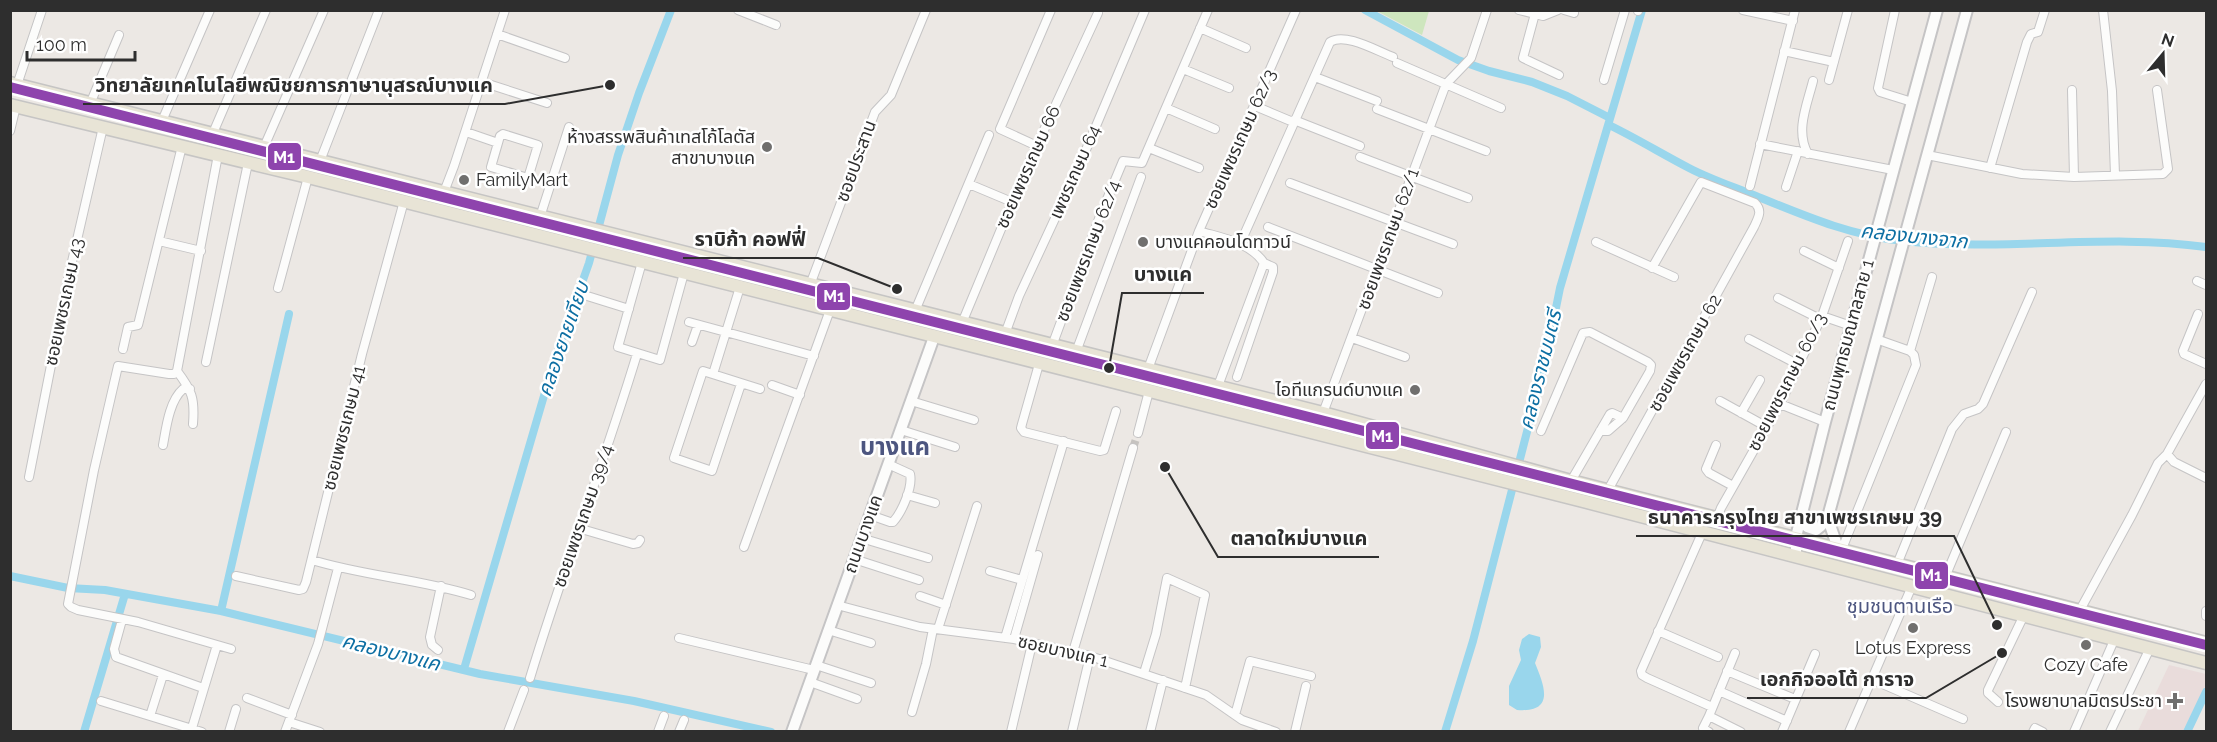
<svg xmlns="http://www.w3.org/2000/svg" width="2217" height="742" font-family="Raleway,'Noto Sans Thai',sans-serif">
	<rect width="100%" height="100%" fill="#ece8e4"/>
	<path fill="#e9dcdb" d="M 2169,665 L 2206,674 L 2206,685 L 2183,731 L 2138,731 Z"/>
	<path fill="#cee6be" d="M 1377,11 L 1429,11 L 1422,35 Z"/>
	<path fill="#99d6ec" d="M 1529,634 L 1540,637 L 1541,647 L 1535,663 C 1544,685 1556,713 1517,710 L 1509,705 L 1509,686 L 1521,660 L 1519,650 L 1522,639 Z"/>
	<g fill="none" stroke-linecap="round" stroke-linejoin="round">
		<path stroke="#99d6ec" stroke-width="8" d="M 1365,10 L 1458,60 L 1489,71 L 1532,82 L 1567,96 L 1610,118
			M 1609,125 C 1636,138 1662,154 1689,168 C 1710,179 1734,187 1756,196 C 1803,215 1851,236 1903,241 C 2004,252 2106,233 2206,247
			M 10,576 L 68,588 L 105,590 L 221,611 L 480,674 L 634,701 L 771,732
			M 221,611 L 289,314
			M 464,669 L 553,365 L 589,263 L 618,155 L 639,93 L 671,10
			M 84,732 L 125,594
			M 1445,732 L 1473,641 L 1545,362 L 1560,288 L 1642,10
			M 2187,732 L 2206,692"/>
		<path stroke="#c6c3c0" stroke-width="8" stroke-dasharray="8 4" stroke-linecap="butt" d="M 1133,448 L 1138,433"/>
		<g stroke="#c5c4c5" stroke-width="10">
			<path id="minor" d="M 738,10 L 776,25
				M 1519,10 L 1543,16 L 1558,10
				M 1536,10 L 1523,58 L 1559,75
				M 1564,10 L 1574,13
				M 1638,10 L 1638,11
				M 1743,10 L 1793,21
				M 1895,10 L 1878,88 L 1880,92 L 1912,102
				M 2103,10 L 2112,91 L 2115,175
				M 1200,28 L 1246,48
				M 497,34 L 565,58
				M 1784,51 L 1834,62
				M 1397,63 L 1501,108
				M 1183,69 L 1229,88
				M 1315,77 L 1377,101
				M 1604,80 L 1625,10
				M 1829,80 L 1848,10
				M 482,82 L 547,103
				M 17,85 L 42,10
				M 2072,90 L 2074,177
				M 90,104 L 119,35
				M 1255,106 L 1293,122
				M 1166,108 L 1215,129
				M 1377,109 L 1486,151
				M 1294,120 L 1360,146
				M 162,121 L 210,10
				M 10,131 L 16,106
				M 466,132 L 498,143
				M 213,133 L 266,10
				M 503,134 L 538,145 L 528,178 L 491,167 L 500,136 Z
				M 1760,144 L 1893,170
				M 1037,146 L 1000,129 L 1051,10
				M 264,147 L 324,10
				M 1149,148 L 1199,168
				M 1808,154 C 1795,131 1807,105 1813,81
				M 218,155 L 177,371 L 174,374 L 169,374 L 118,366 L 94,470 L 68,604 L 71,607 L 78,610 L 138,622 L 231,649
				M 1927,155 L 2022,174 L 2074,177 L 2163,174 L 2168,169 L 2157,90
				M 1360,157 L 1468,198
				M 320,161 L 379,10
				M 1990,168 L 2027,42 L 2031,34 L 2038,32 L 2045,10
				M 1290,183 L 1453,244
				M 969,184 L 1012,202
				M 1750,186 L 1795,10
				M 1786,187 L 1798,151
				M 444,192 L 454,166 L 505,10
				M 540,217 L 569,127
				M 1268,227 L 1438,293
				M 1199,231 C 1222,238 1250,242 1264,263 L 1218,386
				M 159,241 L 201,251
				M 1596,242 L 1674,277
				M 1240,244 L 1330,42 C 1345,32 1377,51 1393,57
				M 1804,251 L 1839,268
				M 642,262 L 618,347 L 660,360 L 684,273
				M 2197,281 L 2206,285
				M 810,285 L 875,112 L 891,95 L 926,10
				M 278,288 L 308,177
				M 584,295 L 629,309
				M 1778,298 L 1820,319
				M 915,311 L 989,135
				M 2198,314 L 2183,351 L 2184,354 L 2206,364
				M 1822,316 L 1851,326
				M 689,322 L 814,356
				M 962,323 L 1026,169 L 1098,13
				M 1005,334 L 1019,296 L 1077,171 L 1145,10
				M 1352,338 L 1405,357
				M 1749,339 L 1799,365
				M 692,342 L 698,325
				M 1052,346 L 1100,216 L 1123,161 L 1142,163 L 1208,10
				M 123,349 L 128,327 L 138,325 L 182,146
				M 1910,351 L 1932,277
				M 1076,352 L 1141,177
				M 206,362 L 248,163
				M 1039,364 L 1022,424 L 1021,428 L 1024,432 L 1100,451 L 1104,450 L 1116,411
				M 1148,369 L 1199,231 L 1296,10
				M 177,371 C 192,391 195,398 193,424
				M 713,374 L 740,287
				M 1237,377 L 1273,272 L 1273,267 L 1264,263
				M 741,384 L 712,471 L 674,458 L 703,371 L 760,389
				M 772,385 L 800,395
				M 911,401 L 974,420
				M 1720,401 L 1767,427
				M 1780,404 L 1825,422
				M 1323,413 L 1446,84 L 1471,58 L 1487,10
				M 1741,413 L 1760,380
				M 901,430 L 955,447
				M 1541,431 L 1583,333 L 1590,332 L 1648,362 L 1651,365 L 1650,371 L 1623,418 L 1612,413 L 1610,414 L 1571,481
				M 1600,431 L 1608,431 L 1623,418
				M 1138,433 L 1149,391
				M 163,445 C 166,429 169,401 183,389 L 190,389
				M 1716,445 L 1706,469 L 1709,473 L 1733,486
				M 2167,454 L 2174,462 L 2206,478
				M 29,477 L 68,279 L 103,127
				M 1608,490 L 1754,227 C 1758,218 1763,211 1755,203 L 1701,182 L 1652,268
				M 907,495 L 935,503
				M 870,515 L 890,522 L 893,522 C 902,512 913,487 910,474 L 888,464
				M 1717,518 L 1721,508 L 1780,404 L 1822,316 L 1848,241
				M 578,528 L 633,544 L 638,543 L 640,540
				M 1702,533 L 1641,671 L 1642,675 L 1647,678 L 1712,707
				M 861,538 L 928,558
				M 744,547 L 830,310
				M 1842,549 L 1916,365 L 1914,355 L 1910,351 L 1876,339
				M 854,559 L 919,580
				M 312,560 C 364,576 419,579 471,595
				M 1898,562 L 1952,429 L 1964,414 L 1978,409 L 1983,404 L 2032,292
				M 990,571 L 1022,580
				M 1946,575 L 2006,432
				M 236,576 L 299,590 L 303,589 L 306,582 L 362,354 L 404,201
				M 920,596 L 946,605
				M 837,605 L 920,627 L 1014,639 L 1090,656 L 1206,695 L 1242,720 L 1276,732
				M 2080,610 L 2132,515 L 2158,463 L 2167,454 L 2206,384
				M 2206,611 L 2206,616
				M 122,620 L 114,649 L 116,657 L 203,688
				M 938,629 L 977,506
				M 828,630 L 871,643
				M 1658,631 L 1718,657
				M 679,638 L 814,670
				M 1005,638 L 1064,441
				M 1014,639 L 1038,555
				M 438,650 L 432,645 L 430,637 L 441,586
				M 1073,652 L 1133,448
				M 1735,653 L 1709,716 L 1741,732
				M 816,665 L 871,683
				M 1727,671 L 1795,699
				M 1144,673 L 1156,634 L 1167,578 L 1205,595 L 1185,688
				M 530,678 C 563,569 604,463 637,354
				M 1871,679 L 1963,719
				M 810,682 L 857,699
				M 1719,691 L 1787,721
				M 247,698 L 292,715
				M 101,701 L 202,732
				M 1998,702 L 1988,693 L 1988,690 L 2024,615
				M 912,712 L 926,664 L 933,629
				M 1235,715 L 1250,661 L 1311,676
				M 150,716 L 163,675
				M 1709,716 L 1703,728 L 1709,732
				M 289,722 L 320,732
				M 192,728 L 217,645
				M 229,732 L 236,709
				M 285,732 L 318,644 L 338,568
				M 508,732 L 524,690
				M 658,732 L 664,716
				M 679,732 L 684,720
				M 1011,732 L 1032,644
				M 1072,732 L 1090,656
				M 1150,732 L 1163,680
				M 1295,732 L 1306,686
				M 1782,732 L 1815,654
				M 1849,732 L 1912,586
				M 2033,732 L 2035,728 L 2043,732
				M 2074,732 L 2115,638
				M 2110,732 L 2150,648"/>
		</g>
		<g stroke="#c5c4c5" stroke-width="14">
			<path id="secondary" d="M 1801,517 L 1807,527 L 1816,530 L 1821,526 L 1829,514
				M 1838,548 L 1830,525 L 1829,513 L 1967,10
				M 1796,556 L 1796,537 L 1825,422 L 1937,10
				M 792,732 L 934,337"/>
		</g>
		<g stroke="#c6c5c4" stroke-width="15">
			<path id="primary" d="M 10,83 L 1323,413 L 1571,481 L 2206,643
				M 10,105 L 308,177 L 1583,501 L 2206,663"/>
		</g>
		<use href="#minor" stroke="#fcfcfb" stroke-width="8"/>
		<use href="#secondary" stroke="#fcfcfb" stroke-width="10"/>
		<use href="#primary" stroke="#e8e4d6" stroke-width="12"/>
		<g stroke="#fff" stroke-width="15">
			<path id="metro-1" d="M 10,87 L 2206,645"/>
		</g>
		<use href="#metro-1" stroke="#8e44ad" stroke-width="10"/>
	</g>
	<g fill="#706f6e" stroke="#fff" stroke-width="2">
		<circle cx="767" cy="147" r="6"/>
		<circle cx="464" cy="180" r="6"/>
		<circle cx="1143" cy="242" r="6"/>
		<circle cx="1415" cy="390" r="6"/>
		<circle cx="1913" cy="628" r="6"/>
		<circle cx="2086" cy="645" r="6"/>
		<path d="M2172 692h6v6h6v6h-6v6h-6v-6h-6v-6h6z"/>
	</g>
	<g text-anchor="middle" stroke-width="5" stroke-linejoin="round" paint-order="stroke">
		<g font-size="18" fill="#2e2e2e" stroke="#fff" text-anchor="end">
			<text x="755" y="143">ห้างสรรพสินค้าเทสโก้โลตัส<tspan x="755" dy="21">สาขาบางแค</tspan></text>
			<text x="476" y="186" text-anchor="start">FamilyMart</text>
			<text x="1155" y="248" text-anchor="start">บางแคคอนโดทาวน์</text>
			<text x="1403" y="396">ไอทีแกรนด์บางแค</text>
			<text x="1913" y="654" text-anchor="middle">Lotus Express</text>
			<text x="2086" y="671" text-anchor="middle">Cozy Cafe</text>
			<text x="2162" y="707">โรงพยาบาลมิตรประชา</text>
		</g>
		<g font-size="18" fill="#2e2e2e" stroke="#fff">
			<text transform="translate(1240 139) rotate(-66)" y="6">ซอยเพชรเกษม 62/3</text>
			<text transform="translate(856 161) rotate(-70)" y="6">ซอยประสาน</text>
			<text transform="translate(1028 167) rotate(-66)" y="6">ซอยเพชรเกษม 66</text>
			<text transform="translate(1075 172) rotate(-66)" y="6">เพชรเกษม 64</text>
			<text transform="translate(1388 239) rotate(-70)" y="6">ซอยเพชรเกษม 62/1</text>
			<text transform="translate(1088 251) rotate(-69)" y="6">ซอยเพชรเกษม 62/4</text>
			<text transform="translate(64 302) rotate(-78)" y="6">ซอยเพชรเกษม 43</text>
			<text transform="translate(1848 335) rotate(-75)" y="6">ถนนพุทธมณฑลสาย 1</text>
			<text transform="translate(1685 353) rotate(-61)" y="6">ซอยเพชรเกษม 62</text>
			<text transform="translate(1787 382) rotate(-63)" y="6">ซอยเพชรเกษม 60/3</text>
			<text transform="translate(344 428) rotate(-76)" y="6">ซอยเพชรเกษม 41</text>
			<text transform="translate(583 516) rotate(-71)" y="6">ซอยเพชรเกษม 39/4</text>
			<text transform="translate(863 534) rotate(-70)" y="6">ถนนบางแค</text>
			<text transform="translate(1063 651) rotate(13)" y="6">ซอยบางแค 1</text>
		</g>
		<g font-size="20" font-style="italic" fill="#0d6fa3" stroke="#fff">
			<text transform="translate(1914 236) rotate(6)" y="7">คลองบางจาก</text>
			<text transform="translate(563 339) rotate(-71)" y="7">คลองยายเทียบ</text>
			<text transform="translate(1540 370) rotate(-76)" y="7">คลองราชมนตรี</text>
			<text transform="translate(391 652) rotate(14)" y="7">คลองบางแค</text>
		</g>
		<g font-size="20" fill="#4d5680" stroke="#fff">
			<text x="1900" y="613">ชุมชนตานเรือ</text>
		</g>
		<g font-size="24" font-weight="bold" fill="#4d5680" stroke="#fff">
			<text x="895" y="455">บางแค</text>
		</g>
	</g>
	<path fill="none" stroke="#2e2e2e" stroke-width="2" d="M610 85L505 104H83M897 289L818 258H683M1109 368L1122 293H1204M1997 625L1954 536H1636M1165 467L1218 557H1379M2002 653L1926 698H1747"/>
	<g fill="#2e2e2e" stroke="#fff" stroke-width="2">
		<circle cx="610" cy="85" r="6"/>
		<circle cx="897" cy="289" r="6"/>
		<circle cx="1109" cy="368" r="6"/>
		<circle cx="1997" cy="625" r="6"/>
		<circle cx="1165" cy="467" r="6"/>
		<circle cx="2002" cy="653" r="6"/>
	</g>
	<g font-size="20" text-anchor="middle" font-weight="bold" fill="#2e2e2e" stroke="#fff" stroke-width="5" stroke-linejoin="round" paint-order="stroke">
		<text x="294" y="92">วิทยาลัยเทคโนโลยีพณิชยการภาษานุสรณ์บางแค</text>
		<text x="750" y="246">ราบิก้า คอฟฟี่</text>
		<text x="1163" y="281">บางแค</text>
		<text x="1795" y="524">ธนาคารกรุงไทย สาขาเพชรเกษม 39</text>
		<text x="1299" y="545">ตลาดใหม่บางแค</text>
		<text x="1837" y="686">เอกกิจออโต้ การาจ</text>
	</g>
	<g stroke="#fff" stroke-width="2">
		<rect x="267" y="142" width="35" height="29" rx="6" fill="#8e44ad"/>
		<rect x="816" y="282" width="35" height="29" rx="6" fill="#8e44ad"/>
		<rect x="1365" y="421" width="35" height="29" rx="6" fill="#8e44ad"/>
		<rect x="1914" y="561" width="35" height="29" rx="6" fill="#8e44ad"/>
	</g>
	<g font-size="16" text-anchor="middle" font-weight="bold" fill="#fff">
		<text x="284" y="163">M1</text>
		<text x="834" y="302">M1</text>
		<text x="1382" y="442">M1</text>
		<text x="1931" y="581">M1</text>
	</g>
	<rect width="2217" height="742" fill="none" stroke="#2e2e2e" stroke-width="24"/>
	<g transform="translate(2163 54) rotate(19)" stroke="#ffffff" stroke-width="4.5" paint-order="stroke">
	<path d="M0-4.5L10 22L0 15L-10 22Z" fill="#2e2e2e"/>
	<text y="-9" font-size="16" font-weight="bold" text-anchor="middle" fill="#2e2e2e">N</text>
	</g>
	<path d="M27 51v9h108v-9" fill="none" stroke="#2e2e2e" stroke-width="3"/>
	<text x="36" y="51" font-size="18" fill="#2e2e2e" stroke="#ffffff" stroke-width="4.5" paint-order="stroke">100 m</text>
</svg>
